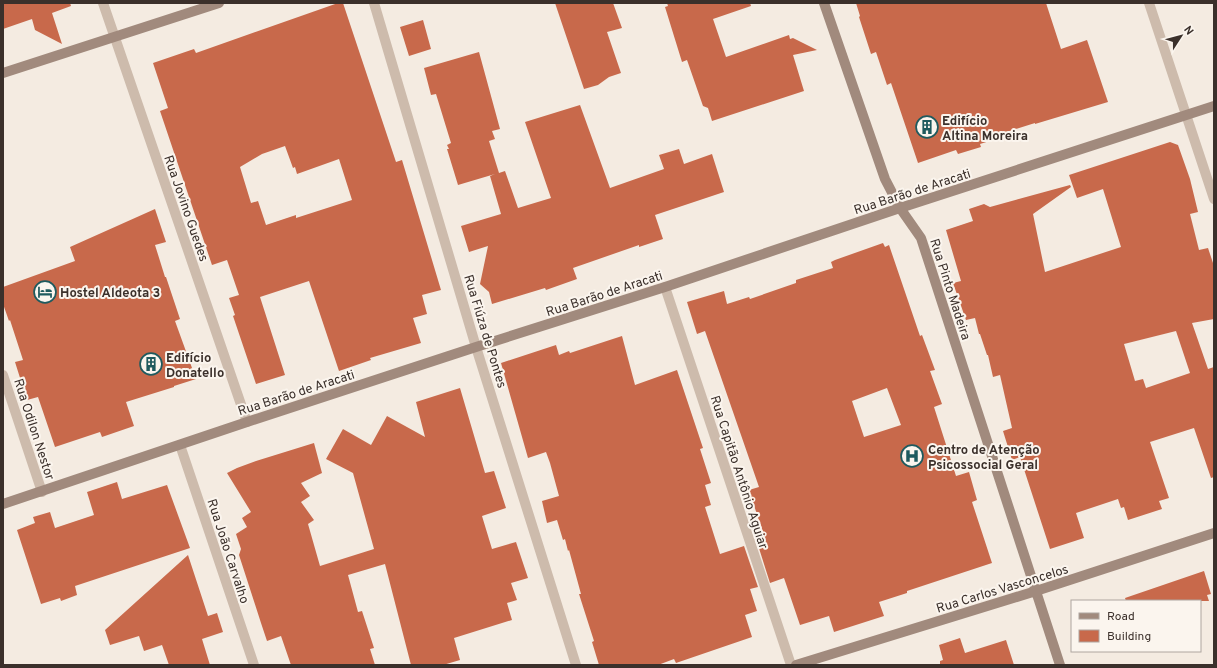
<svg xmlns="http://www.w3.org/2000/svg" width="1217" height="668" font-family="Overpass,sans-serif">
	<rect width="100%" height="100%" fill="#f4ebe1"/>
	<path fill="#c8694b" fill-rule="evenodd" d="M 3,3 L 70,3 L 71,6 L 52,13 L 62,44 L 35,30 L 32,19 L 3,29 Z
		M 338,3 L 343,3 L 396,162 L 402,160 L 441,290 L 422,295 L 427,314 L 413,318 L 421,343 L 370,358 L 371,360 L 339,371 L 309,281 L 260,297 L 285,375 L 256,384 L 233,316 L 235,315 L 229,298 L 239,295 L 227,260 L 212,265 L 160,111 L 168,108 L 153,63 L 194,49 L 196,53 ZM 285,146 L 293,168 L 295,167 L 297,174 L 339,159 L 352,200 L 296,218 L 296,215 L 266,225 L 258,201 L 251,203 L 240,167 L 262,154 Z
		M 555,3 L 613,3 L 622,28 L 607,32 L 621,73 L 609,77 L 598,85 L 584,89 Z
		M 667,3 L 750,3 L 751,6 L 713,19 L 726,57 L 789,35 L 790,39 L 793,38 L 817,50 L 793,55 L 804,91 L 712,121 L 708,108 L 703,106 L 687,60 L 682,62 L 665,7 L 668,6 Z
		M 856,3 L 1046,3 L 1061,49 L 1087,40 L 1108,102 L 1035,124 L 1035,123 L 997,135 L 999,138 L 980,144 L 981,147 L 958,154 L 956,150 L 918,163 L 891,83 L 887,85 L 876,52 L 871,54 L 859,17 L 860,16 Z
		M 423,20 L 431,49 L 409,56 L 400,27 Z
		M 479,52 L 500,129 L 492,131 L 495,139 L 489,141 L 499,173 L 505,171 L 518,208 L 551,198 L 525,122 L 580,105 L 610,188 L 664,169 L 659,155 L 679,149 L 684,164 L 712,154 L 724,192 L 655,215 L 663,239 L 639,247 L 639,245 L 573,268 L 577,279 L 546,290 L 545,288 L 492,304 L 489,292 L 480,284 L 488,246 L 469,252 L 461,226 L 501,214 L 490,176 L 495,174 L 458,185 L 447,149 L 449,149 L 447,145 L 451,143 L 436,94 L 431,95 L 424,68 Z
		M 1170,142 L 1178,145 L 1190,179 L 1198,212 L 1190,214 L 1199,250 L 1208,248 L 1214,266 L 1214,319 L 1192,323 L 1208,369 L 1214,367 L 1214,477 L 1211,478 L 1194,428 L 1150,442 L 1169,498 L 1159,501 L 1162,509 L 1128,520 L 1124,507 L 1121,508 L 1118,499 L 1076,513 L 1084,538 L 1050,549 L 1020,457 L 1012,460 L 1003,431 L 1012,428 L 1000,375 L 993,377 L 988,355 L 987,355 L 980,334 L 979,334 L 975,318 L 966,320 L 953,283 L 961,281 L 946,230 L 973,221 L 969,209 L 984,204 L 990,207 L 1070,185 L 1071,187 L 1033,214 L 1045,272 L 1121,247 L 1103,189 L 1077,198 L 1069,175 ZM 1176,331 L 1190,373 L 1146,388 L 1143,379 L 1135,381 L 1124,344 Z
		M 155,209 L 166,242 L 155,245 L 165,277 L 166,277 L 180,319 L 175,321 L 196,379 L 174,386 L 174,387 L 126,402 L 134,426 L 102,437 L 100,432 L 55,447 L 38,397 L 27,400 L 15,362 L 23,360 L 10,320 L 9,321 L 3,304 L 3,287 L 75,261 L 70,247 Z
		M 883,243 L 885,247 L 889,245 L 920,336 L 922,335 L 935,370 L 930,371 L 942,404 L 934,407 L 956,476 L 969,472 L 977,500 L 972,502 L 992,563 L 907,591 L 907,593 L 879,602 L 884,616 L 834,632 L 829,616 L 800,625 L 784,578 L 770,583 L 757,542 L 765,539 L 749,490 L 759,487 L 705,331 L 697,334 L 687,302 L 724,291 L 727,304 L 749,297 L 750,299 L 796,283 L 796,280 L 833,268 L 831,262 L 835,260 ZM 887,388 L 901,425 L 864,437 L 852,401 Z
		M 622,336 L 635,385 L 677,370 L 703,448 L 700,449 L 711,483 L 705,485 L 711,505 L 705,507 L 720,554 L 744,546 L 758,587 L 750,589 L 757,611 L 745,615 L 752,637 L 676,663 L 674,659 L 658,665 L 599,665 L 592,642 L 594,641 L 579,594 L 581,594 L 569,550 L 568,551 L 565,539 L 563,540 L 557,520 L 547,523 L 542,501 L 559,496 L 550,463 L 546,452 L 528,458 L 501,363 L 556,345 L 559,355 L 569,351 L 570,353 Z
		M 460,388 L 485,473 L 494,471 L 506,508 L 482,516 L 492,549 L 516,542 L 528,578 L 511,583 L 517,600 L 507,603 L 512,620 L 454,638 L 460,660 L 443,665 L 411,665 L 385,564 L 348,575 L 358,612 L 362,611 L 374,648 L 370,649 L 375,665 L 291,665 L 281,636 L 267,641 L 261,623 L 239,555 L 241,549 L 236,534 L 247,527 L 242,518 L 251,512 L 227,473 L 237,468 L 256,461 L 314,443 L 322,473 L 301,483 L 310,496 L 301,502 L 314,520 L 308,524 L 320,566 L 374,549 L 353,473 L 326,459 L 343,429 L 371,445 L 387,416 L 425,437 L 416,402 Z
		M 117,482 L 122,499 L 167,485 L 190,548 L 75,586 L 77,595 L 61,601 L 60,598 L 41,604 L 17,530 L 35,523 L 33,517 L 50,512 L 55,528 L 94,515 L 87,492 Z
		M 188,555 L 208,616 L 217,613 L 223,632 L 202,639 L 210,665 L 169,665 L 162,645 L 144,651 L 139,636 L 110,645 L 105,630 Z
		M 1204,571 L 1211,594 L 1207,595 L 1209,601 L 1126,601 L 1125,598 Z
		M 960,638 L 965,653 L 1006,640 L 1014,665 L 940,665 L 940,661 L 943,660 L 939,645 Z"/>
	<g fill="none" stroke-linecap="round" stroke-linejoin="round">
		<path stroke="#cdbbac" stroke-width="10" d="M 103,3 L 247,422
			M 374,3 L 476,347 L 576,665
			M 1149,3 L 1214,199
			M 665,287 L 791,665
			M 3,375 L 42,492
			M 180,445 L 254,665"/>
		<path stroke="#a18a7d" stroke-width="10" d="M 824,3 L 885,179 L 900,208 L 921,238 L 1060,665
			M 3,73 L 219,3
			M 3,504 L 247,422 L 476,347 L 665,287 L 900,208 L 1214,106
			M 796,665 L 1036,591 L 1214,533"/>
	</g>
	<defs>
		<g id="building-ring" transform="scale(1.15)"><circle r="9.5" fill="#fbf5ee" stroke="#1f5a5e" stroke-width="1.5"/><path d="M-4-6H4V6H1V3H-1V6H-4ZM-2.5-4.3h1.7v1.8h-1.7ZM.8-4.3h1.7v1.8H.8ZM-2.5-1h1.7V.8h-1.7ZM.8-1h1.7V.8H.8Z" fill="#1f5a5e"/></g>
		<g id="hotel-ring" transform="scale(1.15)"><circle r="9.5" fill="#fbf5ee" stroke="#1f5a5e" stroke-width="1.5"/><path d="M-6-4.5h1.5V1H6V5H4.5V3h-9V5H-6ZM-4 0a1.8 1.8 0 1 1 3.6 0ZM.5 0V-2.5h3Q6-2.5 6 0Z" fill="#1f5a5e"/></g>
		<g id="hospital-ring" transform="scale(1.15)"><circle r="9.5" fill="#fbf5ee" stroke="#1f5a5e" stroke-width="1.5"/><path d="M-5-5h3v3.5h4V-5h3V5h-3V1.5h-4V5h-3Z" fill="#1f5a5e"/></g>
	</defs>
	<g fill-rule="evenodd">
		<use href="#building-ring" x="927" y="127"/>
		<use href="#hotel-ring" x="45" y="292"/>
		<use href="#building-ring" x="151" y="364"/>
		<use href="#hospital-ring" x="912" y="456"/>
	</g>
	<g text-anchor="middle" stroke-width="4" stroke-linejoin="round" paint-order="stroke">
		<g font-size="13" font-weight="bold" fill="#3b302b" stroke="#fbf5ee" text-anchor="start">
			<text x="942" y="125">Edifício<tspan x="942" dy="15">Altina Moreira</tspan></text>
			<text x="60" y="297">Hostel Aldeota 3</text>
			<text x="166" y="362">Edifício<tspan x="166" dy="15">Donatello</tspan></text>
			<text x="928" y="454">Centro de Atenção<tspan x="928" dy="15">Psicossocial Geral</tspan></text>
		</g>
		<g font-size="13" fill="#3b302b" stroke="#fbf5ee">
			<text transform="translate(912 191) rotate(-18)" y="5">Rua Barão de Aracati</text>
			<text transform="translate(187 208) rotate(71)" y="5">Rua Jovino Guedes</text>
			<text transform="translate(951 289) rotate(72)" y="5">Rua Pinto Madeira</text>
			<text transform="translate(604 293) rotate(-18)" y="5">Rua Barão de Aracati</text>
			<text transform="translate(486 331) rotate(73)" y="5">Rua Fiúza de Pontes</text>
			<text transform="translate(296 392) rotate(-18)" y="5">Rua Barão de Aracati</text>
			<text transform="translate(35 429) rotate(72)" y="5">Rua Odilon Nestor</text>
			<text transform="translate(740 472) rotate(72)" y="5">Rua Capitão Antônio Aguiar</text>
			<text transform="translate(229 551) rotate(72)" y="5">Rua João Carvalho</text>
			<text transform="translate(1002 588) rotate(-17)" y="5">Rua Carlos Vasconcelos</text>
		</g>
	</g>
	<rect width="1217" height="668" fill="none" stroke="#3b302b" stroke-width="8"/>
	<rect x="1071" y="600" width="130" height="52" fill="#fbf5ee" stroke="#aea6a0"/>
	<rect x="1079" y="613" width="20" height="6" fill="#a18a7d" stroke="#aea6a0"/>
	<text x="1107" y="620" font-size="12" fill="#3b302b">Road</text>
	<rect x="1079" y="630" width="20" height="12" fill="#c8694b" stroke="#aea6a0"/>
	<text x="1107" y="640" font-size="12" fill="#3b302b">Building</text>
	<g transform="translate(1181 36) rotate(54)" stroke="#fbf5ee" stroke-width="3" paint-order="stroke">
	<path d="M0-3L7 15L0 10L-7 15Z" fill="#3b302b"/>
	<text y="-6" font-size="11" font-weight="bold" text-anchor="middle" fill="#3b302b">N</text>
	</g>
</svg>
